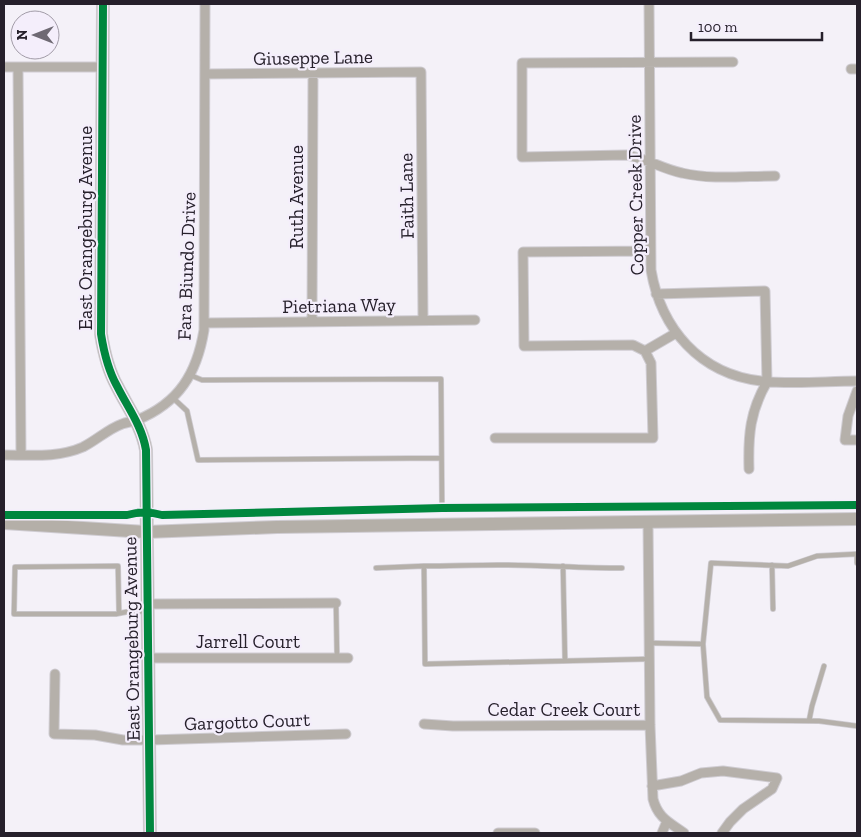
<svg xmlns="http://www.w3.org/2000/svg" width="861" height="837" font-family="'Zilla Slab',serif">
	<rect width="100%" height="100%" fill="#f4f1f8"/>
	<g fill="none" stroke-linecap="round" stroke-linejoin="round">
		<g stroke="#cfccd2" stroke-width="6">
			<path id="lane" d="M 190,375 L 202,380 L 211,380 L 441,379 L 442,508
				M 173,398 L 187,411 L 198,460 L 441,458
				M 857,554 L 817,556 L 788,566 L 711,563 L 703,644 L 707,697 L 720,720 L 819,721 L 857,726
				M 857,554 L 857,563
				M 772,565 L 773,609
				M 563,566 L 565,661
				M 376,568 L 424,566
				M 622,568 C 580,568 539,565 498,565 C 473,565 449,566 424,566 L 425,664 L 649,659
				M 336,603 L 337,657
				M 119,613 L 118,566 L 15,567 L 14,614 L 116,614 L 126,612 L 147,611
				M 649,643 L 703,644
				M 809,721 L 812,706 L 824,666"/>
		</g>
		<g stroke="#cfccd2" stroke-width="11">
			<path id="street" d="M 649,4 L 651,270 C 661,329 700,374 761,381 C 792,385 826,381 857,381
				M 733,62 L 522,63 L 522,157 L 626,155 C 646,158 662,169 682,173 C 712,180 744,176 775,176
				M 4,67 L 101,67
				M 18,68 L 21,455
				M 851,69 L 857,69
				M 205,74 L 421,72 L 423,320
				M 656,294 L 765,291 L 767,382
				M 312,321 L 313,73
				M 204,323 L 475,320
				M 645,351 L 676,333
				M 857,391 L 848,416 L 845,440 L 857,440
				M 495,438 L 653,438 L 651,363 L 645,351 L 633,345 L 524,346 L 523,252 L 650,251
				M 4,455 C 30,455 58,458 83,447 C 97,440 108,429 122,424 C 127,422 132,422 137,420 C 179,403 197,373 204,330 L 205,4
				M 749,469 C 748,435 750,411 767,382
				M 648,522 L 650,725 L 653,799 C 658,818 669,822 684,833
				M 148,604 L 336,603
				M 149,658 L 348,658
				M 55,674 L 54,734 L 95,735 L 123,740 L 150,740 L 346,734
				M 424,724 L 453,726 L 650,725
				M 652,786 L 681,781 L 701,773 L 723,771 L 777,778 L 772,789 L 743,809 L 730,822 L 722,833
				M 498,833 L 535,833
				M 662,833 L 667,821"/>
		</g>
		<g stroke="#cfccd2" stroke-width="14">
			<path id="secondary" d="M 103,4 L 101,334 C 104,353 108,370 117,386 C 128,408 142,426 146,450 L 150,833
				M 4,523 L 146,532 L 277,527 L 857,519"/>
		</g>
		<use href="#lane" stroke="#b5b0aa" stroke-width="4.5"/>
		<use href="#street" stroke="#b5b0aa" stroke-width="9"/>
		<use href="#secondary" stroke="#b4afa8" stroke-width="12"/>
		<g stroke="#f4eefb" stroke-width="11">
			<path id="cycleway" d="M 103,4 L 101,334 C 104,353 108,370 117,386 C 128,408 142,426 146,450 L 150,833
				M 4,515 L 127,515 C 138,512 151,512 162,515 L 442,508 L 857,505"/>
		</g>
		<use href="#cycleway" stroke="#00873e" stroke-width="8"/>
	</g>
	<g text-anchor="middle" stroke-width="4.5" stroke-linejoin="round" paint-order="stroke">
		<g font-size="19" fill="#26202b" stroke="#f4eefb">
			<text transform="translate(313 57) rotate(-1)" y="7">Giuseppe Lane</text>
			<text transform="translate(635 195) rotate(-91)" y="7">Copper Creek Drive</text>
			<text transform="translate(406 196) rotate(-91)" y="7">Faith Lane</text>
			<text transform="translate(296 197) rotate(-90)" y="7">Ruth Avenue</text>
			<text transform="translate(85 228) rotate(-90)" y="7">East Orangeburg Avenue</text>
			<text transform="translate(186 266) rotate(-88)" y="7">Fara Biundo Drive</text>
			<text transform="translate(339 305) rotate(-1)" y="7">Pietriana Way</text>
			<text transform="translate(131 639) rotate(-91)" y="7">East Orangeburg Avenue</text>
			<text x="248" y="648">Jarrell Court</text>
			<text x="564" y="716">Cedar Creek Court</text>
			<text transform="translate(247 721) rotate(-2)" y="7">Gargotto Court</text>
		</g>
	</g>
	<rect width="861" height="837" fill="none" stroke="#26202b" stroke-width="10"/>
	<g transform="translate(35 35) rotate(270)"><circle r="24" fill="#f4eefb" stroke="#a29ca8"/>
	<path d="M0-4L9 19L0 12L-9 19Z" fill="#6e6973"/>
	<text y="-8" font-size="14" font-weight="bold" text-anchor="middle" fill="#26202b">N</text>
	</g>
	<path d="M691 32v8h131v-8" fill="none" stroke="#26202b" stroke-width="2.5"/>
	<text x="698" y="32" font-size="15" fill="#26202b" stroke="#f4eefb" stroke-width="4" paint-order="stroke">100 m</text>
</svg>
